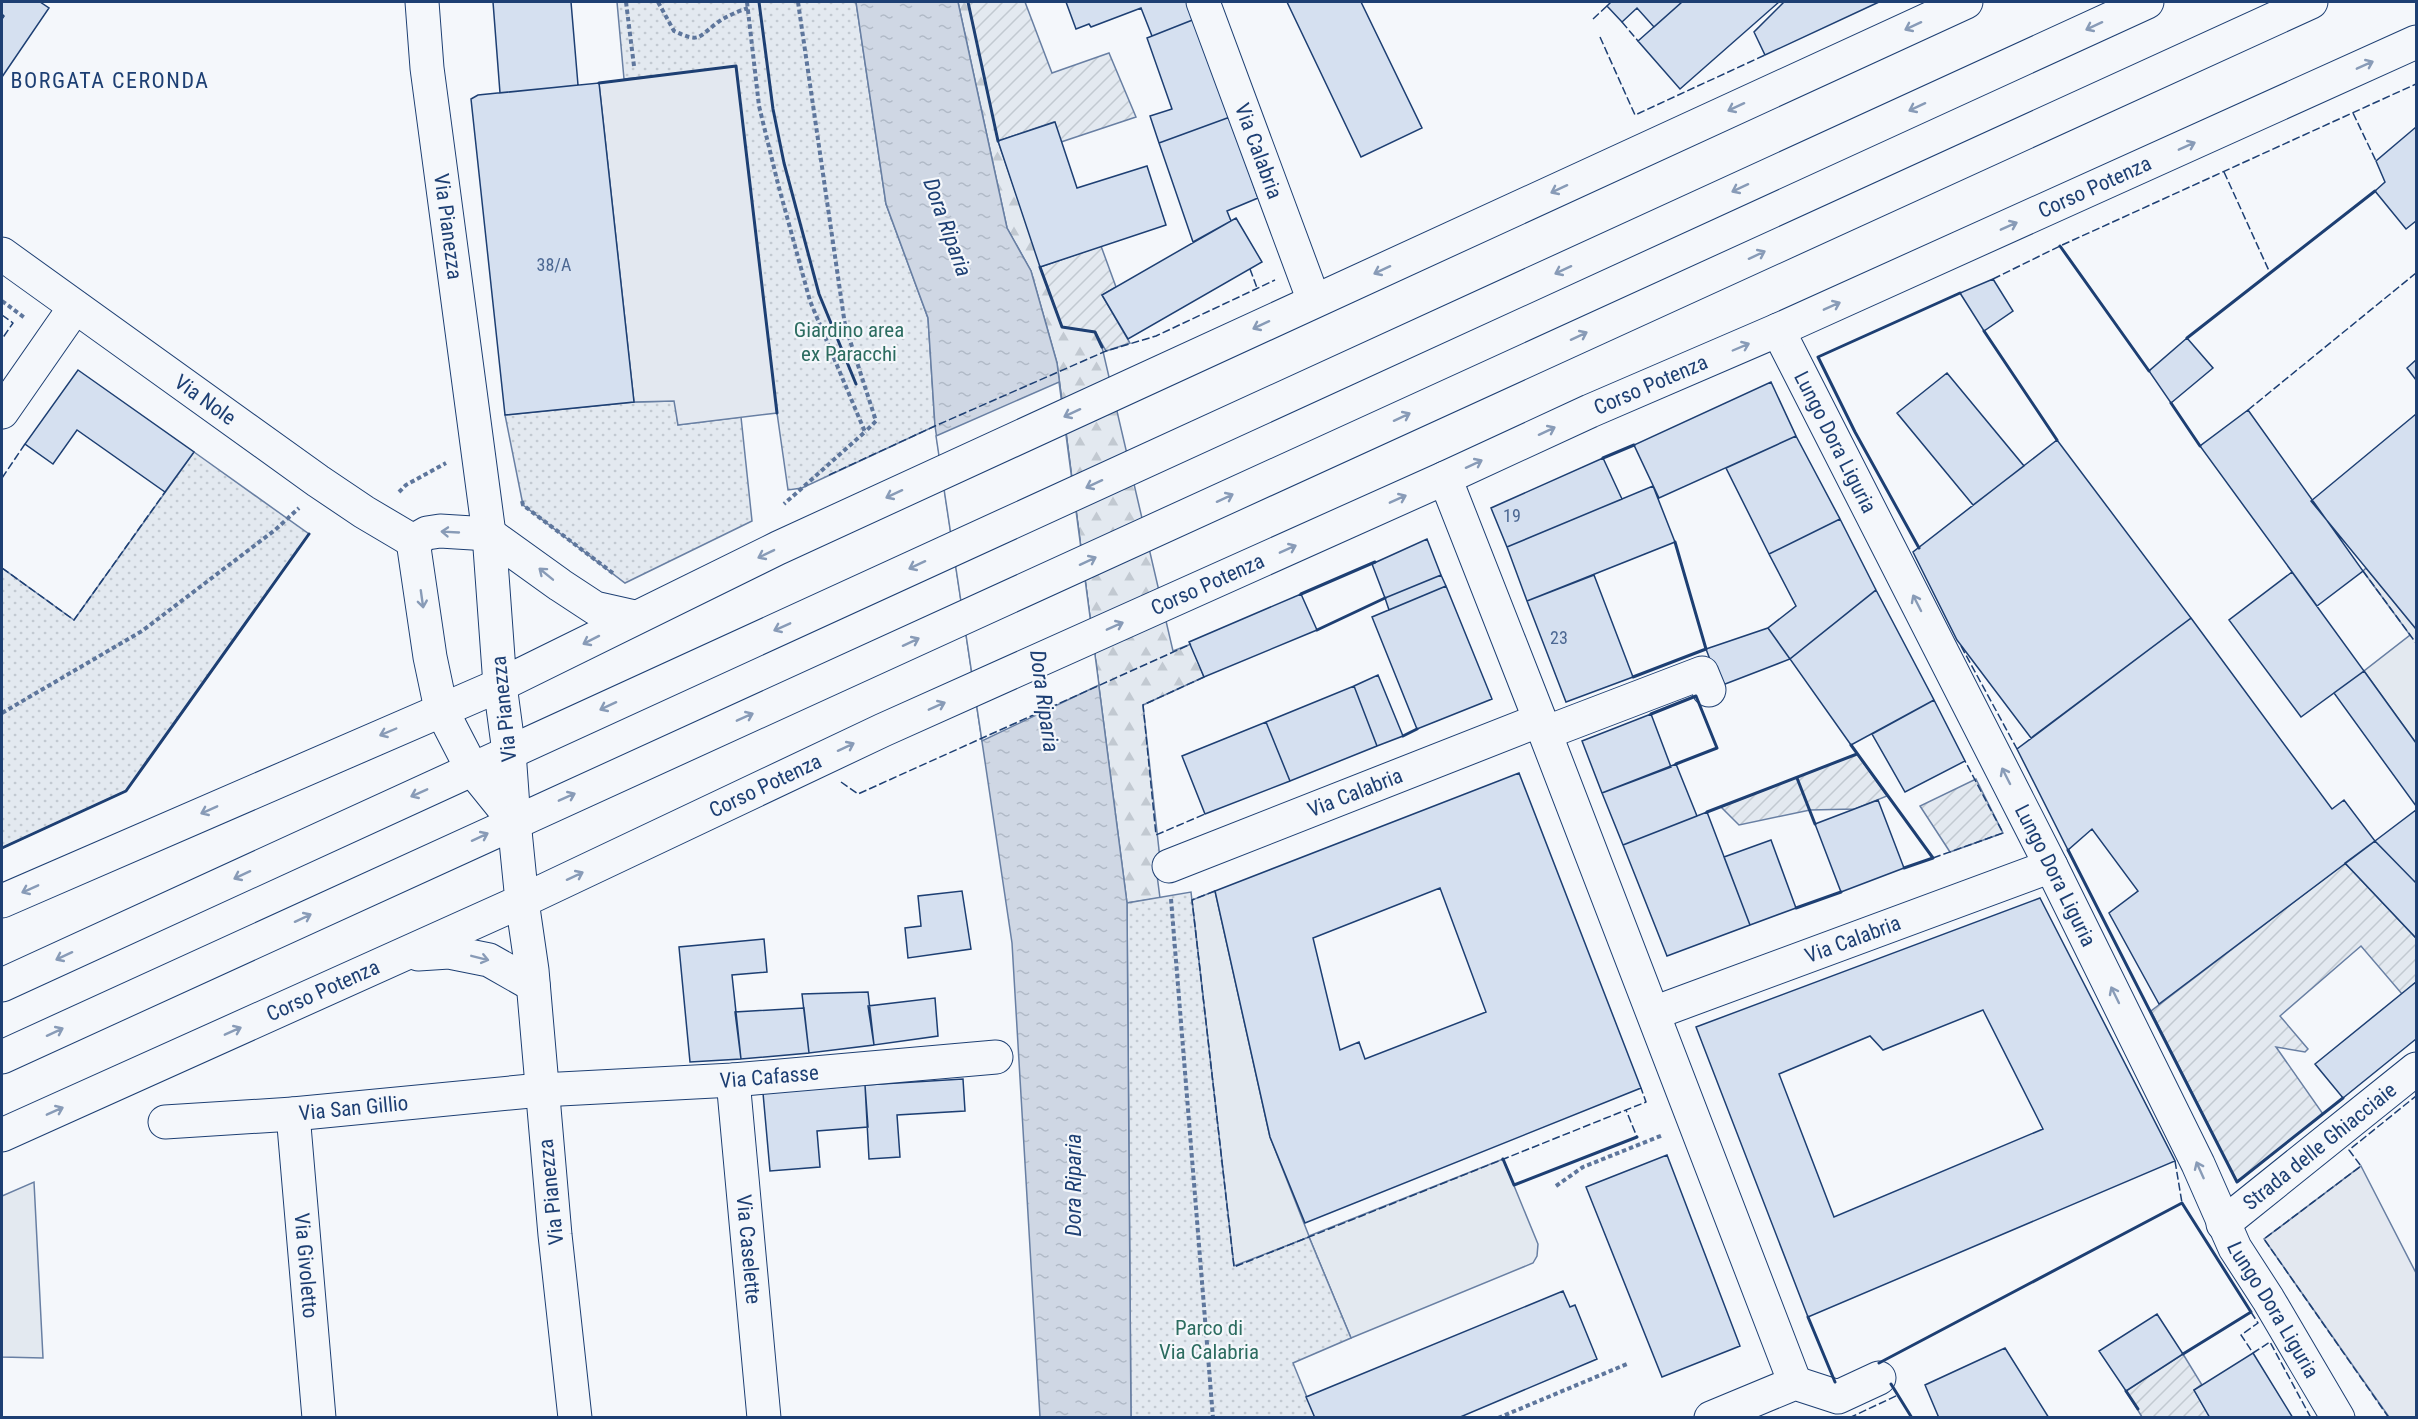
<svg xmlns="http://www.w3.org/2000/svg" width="2418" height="1419" font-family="'Roboto Condensed',sans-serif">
	<defs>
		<pattern id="forest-firs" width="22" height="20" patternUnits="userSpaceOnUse" patternTransform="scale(1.5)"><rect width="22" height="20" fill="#e3e9f0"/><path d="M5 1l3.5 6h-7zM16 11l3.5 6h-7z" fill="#c2c9d1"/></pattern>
		<pattern id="park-dots" width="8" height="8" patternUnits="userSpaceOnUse" patternTransform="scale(1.5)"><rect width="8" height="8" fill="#e3e9f0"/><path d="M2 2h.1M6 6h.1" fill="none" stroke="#c2c9d1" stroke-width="1.8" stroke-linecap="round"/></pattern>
		<pattern id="garden-furrows" width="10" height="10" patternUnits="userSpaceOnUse" patternTransform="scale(1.5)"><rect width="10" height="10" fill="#e3e9f0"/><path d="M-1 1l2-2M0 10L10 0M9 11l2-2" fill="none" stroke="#c2c9d1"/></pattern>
		<pattern id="water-ripples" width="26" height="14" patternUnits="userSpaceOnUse" patternTransform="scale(1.5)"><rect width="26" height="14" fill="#cfd7e4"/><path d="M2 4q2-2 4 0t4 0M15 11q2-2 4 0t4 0" fill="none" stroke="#b1bac7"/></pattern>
	</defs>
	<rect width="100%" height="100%" fill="#f4f7fb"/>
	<path fill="#e3e9f0" stroke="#687fa3" stroke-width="1.5" d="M 2366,568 L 2416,629 L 2416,743 L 2364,671 L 2410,635 L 2363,571 Z
		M 1215,891 L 1270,1137 L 1309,1236 L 1503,1159 L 1538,1244 L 1537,1256 L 1533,1263 L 1351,1338 L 1309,1237 L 1234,1267 L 1192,900 Z
		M 34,1182 L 43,1358 L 2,1357 L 2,1196 Z"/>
	<path fill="url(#forest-firs)" stroke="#687fa3" stroke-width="1.5" d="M 958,2 L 968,2 L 998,141 L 1062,327 L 1095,332 L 1102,347 L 1173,651 L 1191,644 L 1204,677 L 1143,705 L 1160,859 L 1157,875 L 1160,898 L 1127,903 L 1057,363 L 1031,271 L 1007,228 Z"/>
	<path fill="url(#park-dots)" stroke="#687fa3" stroke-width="1.5" d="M 617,2 L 856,2 L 886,204 L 928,318 L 935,426 L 802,488 L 788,490 L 777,413 L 736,67 L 624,79 Z
		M 675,401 L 678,425 L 741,417 L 752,521 L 625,583 L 523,505 L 505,415 L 634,402 Z
		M 194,452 L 309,534 L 126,791 L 2,848 L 2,568 L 74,620 Z
		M 1191,892 L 1234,1266 L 1309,1237 L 1351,1338 L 1293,1363 L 1315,1417 L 1131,1417 L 1127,903 Z"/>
	<path fill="url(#garden-furrows)" stroke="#687fa3" stroke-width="1.5" d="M 968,2 L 1025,2 L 1052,73 L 1109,53 L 1136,117 L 1061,142 L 1054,122 L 998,141 Z
		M 1101,246 L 1116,287 L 1102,295 L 1130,343 L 1106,351 L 1095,332 L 1062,327 L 1040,267 Z
		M 1857,754 L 1887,796 L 1855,809 L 1810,810 L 1739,825 L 1721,807 Z
		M 1976,779 L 2003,833 L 1950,852 L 1920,806 Z
		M 2345,863 L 2416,938 L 2416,982 L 2402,994 L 2361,946 L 2280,1016 L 2308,1049 L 2305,1052 L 2276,1047 L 2323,1114 L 2237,1182 L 2151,1011 Z
		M 2183,1354 L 2202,1385 L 2194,1390 L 2210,1417 L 2142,1417 L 2126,1391 Z"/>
	<path fill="#e3e8f0" stroke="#687fa3" stroke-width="1.5" d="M 736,66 L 777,413 L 678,425 L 674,401 L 634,402 L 599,83 Z
		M 2361,1166 L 2416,1273 L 2416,1417 L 2389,1417 L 2264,1239 Z"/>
	<path fill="url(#water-ripples)" stroke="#687fa3" stroke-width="1.5" d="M 856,2 L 958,2 L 1007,228 L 1031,271 L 1057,363 L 1127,903 L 1131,1417 L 1040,1417 L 1012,943 L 935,426 L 928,318 L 886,204 Z"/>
	<path fill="#f4f7fb" stroke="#687fa3" stroke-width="1.5" d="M 1059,382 L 1099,685 L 982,741 L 936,436 Z"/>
	<path fill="#d5e0f0" stroke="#1d3f73" stroke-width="1.5" fill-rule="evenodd" d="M 2,2 L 40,2 L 49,8 L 2,77 L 2,19 L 4,16 L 2,14 Z
		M 493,2 L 571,2 L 578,85 L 500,93 Z
		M 1066,2 L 1188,2 L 1195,19 L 1152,36 L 1141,8 L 1091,27 L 1089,24 L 1076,29 Z
		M 1287,2 L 1361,2 L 1422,128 L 1361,157 Z
		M 1611,2 L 1682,2 L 1654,27 L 1637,8 L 1622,22 L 1607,6 Z
		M 1682,2 L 1779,2 L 1680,89 L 1638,41 Z
		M 1784,2 L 1879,2 L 1765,55 L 1754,32 Z
		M 1195,19 L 1230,117 L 1159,143 L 1150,116 L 1172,109 L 1147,38 Z
		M 599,83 L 634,402 L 505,415 L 471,99 L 478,95 Z
		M 1230,117 L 1258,198 L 1227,211 L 1231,221 L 1193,242 L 1159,143 Z
		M 1055,122 L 1077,188 L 1147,166 L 1166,225 L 1040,267 L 998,141 Z
		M 2416,127 L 2416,221 L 2406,229 L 2375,191 L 2385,182 L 2376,161 Z
		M 1236,218 L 1262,262 L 1128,339 L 1102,295 Z
		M 1993,279 L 2013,311 L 1984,331 L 1960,293 Z
		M 2187,338 L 2213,368 L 2171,403 L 2149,371 Z
		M 2416,360 L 2416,380 L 2407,368 Z
		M 78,370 L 194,452 L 165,492 L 77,430 L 53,464 L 25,444 Z
		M 1947,373 L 2024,466 L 1973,505 L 1897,413 Z
		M 1771,382 L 1796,436 L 1659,498 L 1634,445 Z
		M 2248,410 L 2363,571 L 2317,606 L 2200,446 Z
		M 2416,414 L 2416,629 L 2311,501 Z
		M 1796,436 L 1840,519 L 1769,554 L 1726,468 Z
		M 2057,440 L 2191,618 L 2031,738 L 1957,640 L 1913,552 Z
		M 1603,458 L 1622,499 L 1507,547 L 1491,508 Z
		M 1653,486 L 1675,542 L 1527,601 L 1507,547 Z
		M 1840,519 L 1876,590 L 1790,659 L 1768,628 L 1796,606 L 1769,554 Z
		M 1427,539 L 1441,575 L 1385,598 L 1372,564 Z
		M 2292,572 L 2364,671 L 2301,717 L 2229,620 Z
		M 1441,575 L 1446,586 L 1389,610 L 1385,598 Z
		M 1594,575 L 1633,677 L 1566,702 L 1527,601 Z
		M 1446,586 L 1492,699 L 1417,729 L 1372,617 Z
		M 1876,590 L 1934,700 L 1851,745 L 1790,659 Z
		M 1301,594 L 1317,630 L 1204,677 L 1189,642 Z
		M 2191,618 L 2332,809 L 2344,800 L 2375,841 L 2159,1004 L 2109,913 L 2138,891 L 2092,829 L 2068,850 L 2017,749 Z
		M 1768,628 L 1790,659 L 1720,686 L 1706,649 Z
		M 2364,671 L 2416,743 L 2416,806 L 2334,693 Z
		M 1378,675 L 1403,736 L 1377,746 L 1354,686 Z
		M 1354,686 L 1377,746 L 1290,781 L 1266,722 Z
		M 1934,700 L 1965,761 L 1905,792 L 1872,734 Z
		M 1651,714 L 1671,767 L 1602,793 L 1582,741 Z
		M 1266,722 L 1290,781 L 1205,814 L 1182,756 Z
		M 1676,764 L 1697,816 L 1623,845 L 1602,793 Z
		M 1519,773 L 1641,1088 L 1305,1223 L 1270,1137 L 1215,891 ZM 1440,888 L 1486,1012 L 1365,1059 L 1359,1042 L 1340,1050 L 1313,938 Z
		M 1878,800 L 1904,868 L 1841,892 L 1815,824 Z
		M 2416,810 L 2416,883 L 2375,841 Z
		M 1707,812 L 1750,925 L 1667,956 L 1623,845 Z
		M 1771,840 L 1796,908 L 1750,925 L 1724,857 Z
		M 2375,841 L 2416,883 L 2416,938 L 2345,863 Z
		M 962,891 L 971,949 L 908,958 L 905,928 L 921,926 L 918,896 Z
		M 2040,898 L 2175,1161 L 1808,1317 L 1696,1027 ZM 1983,1010 L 2043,1129 L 1834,1217 L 1779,1074 L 1870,1036 L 1883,1050 Z
		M 764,939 L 767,972 L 732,975 L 741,1059 L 690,1062 L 679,947 Z
		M 2416,982 L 2416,1039 L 2343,1098 L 2315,1064 Z
		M 868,992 L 874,1045 L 809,1053 L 802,994 Z
		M 935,998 L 938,1036 L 874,1045 L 868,1006 Z
		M 804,1008 L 809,1053 L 741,1059 L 735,1012 Z
		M 963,1079 L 965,1111 L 897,1115 L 900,1157 L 869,1159 L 865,1085 Z
		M 865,1085 L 868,1127 L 817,1131 L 820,1167 L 770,1171 L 763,1093 Z
		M 1667,1155 L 1740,1346 L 1662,1377 L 1586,1187 Z
		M 1563,1291 L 1570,1307 L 1575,1305 L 1597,1359 L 1458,1418 L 1315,1418 L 1306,1397 Z
		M 2157,1314 L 2183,1354 L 2126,1391 L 2099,1351 Z
		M 2005,1348 L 2049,1418 L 1939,1418 L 1925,1385 Z
		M 2253,1353 L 2293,1418 L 2210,1418 L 2194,1390 Z"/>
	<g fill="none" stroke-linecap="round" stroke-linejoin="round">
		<g stroke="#1d3f73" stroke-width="35">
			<g id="minor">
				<path id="s1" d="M 422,2 L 427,68 L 489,534 L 500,685 L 778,548 L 1966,2"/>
				<path id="s2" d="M 1203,2 L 1314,301"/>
				<path id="s3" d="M 2,254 L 318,481 L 364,512 L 413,541"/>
				<path id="s4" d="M 1778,330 L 2051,866 L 2198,1164 L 2235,1248 L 2268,1299 L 2338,1418"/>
				<path d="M 2,412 L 75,307"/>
				<path d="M 1445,478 L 1540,720 L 1795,1383"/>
				<path d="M 413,541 L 430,657 L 441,709 L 472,769 L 514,821"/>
				<path d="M 413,541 L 427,533 L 440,531 L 489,534 L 560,585 L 595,608 L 635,617"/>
				<path d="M 1545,733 L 1702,673 L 1709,690"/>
				<path d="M 509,752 L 514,821"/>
				<path id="s5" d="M 1169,866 L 1540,720"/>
				<path id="s6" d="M 1654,1013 L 2051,866"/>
				<path id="s7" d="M 733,1080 L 764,1418"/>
				<path id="s8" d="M 293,1114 L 319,1418"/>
				<path id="s9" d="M 165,1122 L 293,1114 L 541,1090 L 733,1080 L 996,1057"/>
				<path id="s10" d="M 2223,1224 L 2416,1069"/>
				<path id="s11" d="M 575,1418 L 555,1235 L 532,970 L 522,901 L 883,730 L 1445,478 L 1590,411 L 1778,330 L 2416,42"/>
				<path d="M 1711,1418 L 1795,1383 L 1838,1397 L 1879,1378"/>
			</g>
		</g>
		<g stroke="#1d3f73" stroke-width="35">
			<g id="major">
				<path d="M 2,901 L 500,685 L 509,752"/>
				<path d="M 418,954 L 449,952 L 489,960 L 533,985"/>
				<path d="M 2,985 L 2147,2"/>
				<path d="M 2,1057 L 2311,2"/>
				<path id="s12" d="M 2,1135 L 522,901 L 514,821"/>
			</g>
		</g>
		<path stroke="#5e769c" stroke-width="4" stroke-dasharray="4.5 3" stroke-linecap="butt" d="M 626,2 L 634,66
			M 658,2 L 674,31 C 700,43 697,38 717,23 C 726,16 737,12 748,8
			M 747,2 L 759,106 L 778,184 L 810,301 L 865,432 L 784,504
			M 798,2 L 845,325 L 876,421 L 865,432
			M 2,301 L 25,318
			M 399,492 L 406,485 L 446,463
			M 522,501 L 523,505 L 614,574
			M 2,713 L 142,631 L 275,530 L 299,508
			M 1171,899 L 1213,1418
			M 1556,1186 L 1583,1167 L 1663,1135
			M 1498,1418 L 1627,1364"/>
		<use href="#minor" stroke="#f4f7fb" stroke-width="33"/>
		<use href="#major" stroke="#f4f7fb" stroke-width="33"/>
		<path stroke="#1d3f73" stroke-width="1.5" stroke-dasharray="8 3" stroke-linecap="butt" d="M 1593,19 L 1607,6
			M 1622,22 L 1638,41
			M 1600,37 L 1635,115 L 1765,55
			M 2353,113 L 2376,161
			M 2224,172 L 2270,273
			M 1250,269 L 1257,288
			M 1993,279 L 2060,246 L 2416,84
			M 2,315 L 13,323 L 2,339
			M 2248,410 L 2416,273
			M 829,475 L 935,426 L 1106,351 L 1156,336 L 1275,280
			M 2,478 L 25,444
			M 2,568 L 74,620 L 165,492
			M 2363,571 L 2416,643
			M 1961,646 L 2017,749
			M 1204,677 L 1143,705 L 1156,835 L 1205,814
			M 841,782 L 858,794 L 1191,644
			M 1933,858 L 2003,833 L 1965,761
			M 1215,891 L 1192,900 L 1234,1267 L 1646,1102 L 1641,1088
			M 1503,1159 L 1514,1185 L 1637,1137 L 1626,1110
			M 2175,1161 L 2182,1203
			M 2251,1312 L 2258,1323 L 2241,1335 L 2253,1353 L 2270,1342 L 2311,1418
			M 1849,1418 L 1898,1395
			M 2389,1418 L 2264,1239 L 2361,1166 L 2349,1150 L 2416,1096"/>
		<path stroke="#1d3f73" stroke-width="3" d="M 759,2 L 773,109 L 784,163 L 819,294 L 856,384
			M 968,2 L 998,141
			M 599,83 L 736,66 L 777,413
			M 2060,246 L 2149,371
			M 1040,267 L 1062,327 L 1095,332 L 1102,347
			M 1984,331 L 2057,440
			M 2187,338 L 2375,191
			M 2171,403 L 2200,446
			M 1603,458 L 1634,445
			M 1919,548 L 1855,432 L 1818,357 L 1960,293
			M 1301,594 L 1375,562
			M 1317,630 L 1385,598
			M 1633,677 L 1706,649 L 1675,542
			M 1651,714 L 1696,696 L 1717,748 L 1676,764
			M 1403,736 L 1417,729
			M 1851,745 L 1933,858 L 1904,868
			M 1797,778 L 1815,824
			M 1707,812 L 1857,754
			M 2,848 L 126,791 L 309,534
			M 2068,850 L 2237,1182 L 2343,1098
			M 1796,908 L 1841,892
			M 1503,1159 L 1514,1185 L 1637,1137
			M 1808,1317 L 1835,1382
			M 1879,1363 L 2182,1203 L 2251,1312 L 2183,1354
			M 1891,1384 L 1912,1418
			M 2126,1391 L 2138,1409"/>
	</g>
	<defs><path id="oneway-shaft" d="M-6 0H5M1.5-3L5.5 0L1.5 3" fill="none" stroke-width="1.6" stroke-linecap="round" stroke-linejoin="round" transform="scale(1.5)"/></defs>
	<g stroke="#889bb7">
		<use href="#oneway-shaft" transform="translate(1913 26) rotate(155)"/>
		<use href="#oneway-shaft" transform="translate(2094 26) rotate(155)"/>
		<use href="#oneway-shaft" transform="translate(2365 65) rotate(-24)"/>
		<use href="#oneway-shaft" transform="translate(1736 107) rotate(155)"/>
		<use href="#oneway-shaft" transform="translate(1917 107) rotate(155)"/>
		<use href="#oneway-shaft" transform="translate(2187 146) rotate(-24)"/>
		<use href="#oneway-shaft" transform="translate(1740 188) rotate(155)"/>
		<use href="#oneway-shaft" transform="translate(1559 189) rotate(155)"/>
		<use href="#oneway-shaft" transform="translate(2009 226) rotate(-24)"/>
		<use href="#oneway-shaft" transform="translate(1757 255) rotate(-25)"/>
		<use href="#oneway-shaft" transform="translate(1382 270) rotate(155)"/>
		<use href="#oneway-shaft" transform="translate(1563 270) rotate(155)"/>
		<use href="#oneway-shaft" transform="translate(1832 306) rotate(-24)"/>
		<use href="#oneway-shaft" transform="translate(1261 325) rotate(155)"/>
		<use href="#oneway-shaft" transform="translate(1579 336) rotate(-25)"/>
		<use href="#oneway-shaft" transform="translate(1741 347) rotate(-23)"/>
		<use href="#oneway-shaft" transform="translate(1072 413) rotate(155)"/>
		<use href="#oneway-shaft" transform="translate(1402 417) rotate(-25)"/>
		<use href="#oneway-shaft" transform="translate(1547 431) rotate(-25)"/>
		<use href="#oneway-shaft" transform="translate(1474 464) rotate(-25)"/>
		<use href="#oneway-shaft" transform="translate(1094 484) rotate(155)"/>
		<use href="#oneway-shaft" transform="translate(894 494) rotate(155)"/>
		<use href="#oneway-shaft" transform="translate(1225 498) rotate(-25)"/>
		<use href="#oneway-shaft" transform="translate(1398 499) rotate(-24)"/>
		<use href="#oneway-shaft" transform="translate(450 532) rotate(-177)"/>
		<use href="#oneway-shaft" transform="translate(1288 549) rotate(-24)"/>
		<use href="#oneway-shaft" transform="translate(766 554) rotate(154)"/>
		<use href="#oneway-shaft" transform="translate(1088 561) rotate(-25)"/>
		<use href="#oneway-shaft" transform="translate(917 565) rotate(155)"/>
		<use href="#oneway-shaft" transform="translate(546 574) rotate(-141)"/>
		<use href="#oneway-shaft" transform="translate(422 599) rotate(82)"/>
		<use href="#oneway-shaft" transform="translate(1917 603) rotate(-117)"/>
		<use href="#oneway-shaft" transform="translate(1115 626) rotate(-24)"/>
		<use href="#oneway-shaft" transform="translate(782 627) rotate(156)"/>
		<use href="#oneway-shaft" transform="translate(591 640) rotate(153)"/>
		<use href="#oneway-shaft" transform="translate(911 642) rotate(-25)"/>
		<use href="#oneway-shaft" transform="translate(608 706) rotate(155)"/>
		<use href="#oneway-shaft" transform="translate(937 706) rotate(-24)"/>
		<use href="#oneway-shaft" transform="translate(745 717) rotate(-24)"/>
		<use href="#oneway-shaft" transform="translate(388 732) rotate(157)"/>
		<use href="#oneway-shaft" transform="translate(846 747) rotate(-25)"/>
		<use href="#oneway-shaft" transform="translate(2006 776) rotate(-117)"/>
		<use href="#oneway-shaft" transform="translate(419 793) rotate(156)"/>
		<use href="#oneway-shaft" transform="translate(567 797) rotate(-24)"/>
		<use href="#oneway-shaft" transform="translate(209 810) rotate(156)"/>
		<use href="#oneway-shaft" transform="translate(480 837) rotate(-25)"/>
		<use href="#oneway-shaft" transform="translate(242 875) rotate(155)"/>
		<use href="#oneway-shaft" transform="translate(575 876) rotate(-25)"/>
		<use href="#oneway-shaft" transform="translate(30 889) rotate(156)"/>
		<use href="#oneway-shaft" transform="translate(303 918) rotate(-25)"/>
		<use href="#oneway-shaft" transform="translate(64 956) rotate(155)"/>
		<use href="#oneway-shaft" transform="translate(480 958) rotate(14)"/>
		<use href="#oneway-shaft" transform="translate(2115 995) rotate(-116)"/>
		<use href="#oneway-shaft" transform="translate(233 1031) rotate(-24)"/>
		<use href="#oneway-shaft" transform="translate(55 1032) rotate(-25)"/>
		<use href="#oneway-shaft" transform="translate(55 1111) rotate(-24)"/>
		<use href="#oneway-shaft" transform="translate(2200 1170) rotate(-114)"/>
	</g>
	<g text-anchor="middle" stroke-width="4.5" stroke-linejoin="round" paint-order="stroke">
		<g font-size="18" fill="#4b6792">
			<text x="554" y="271">38/A</text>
			<text x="1512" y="522">19</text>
			<text x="1559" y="644">23</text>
		</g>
		<g font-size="21" fill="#1d3f73" stroke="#f4f7fb">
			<text dy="7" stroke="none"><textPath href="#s2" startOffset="159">Via Calabria</textPath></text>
			<text dy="7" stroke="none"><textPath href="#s11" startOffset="2247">Corso Potenza</textPath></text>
			<text dy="7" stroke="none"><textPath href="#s1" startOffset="226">Via Pianezza</textPath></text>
			<text dy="7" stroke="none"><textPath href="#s11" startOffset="1761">Corso Potenza</textPath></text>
			<text dy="7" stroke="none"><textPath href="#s3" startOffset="250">Via Nole</textPath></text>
			<text dy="7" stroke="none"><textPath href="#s4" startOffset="126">Lungo Dora Liguria</textPath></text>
			<text dy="7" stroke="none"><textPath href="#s11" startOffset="1275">Corso Potenza</textPath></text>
			<text transform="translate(504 709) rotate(-96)" y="7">Via Pianezza</text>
			<text dy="7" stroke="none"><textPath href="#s11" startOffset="789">Corso Potenza</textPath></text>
			<text dy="7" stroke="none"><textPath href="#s5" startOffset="200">Via Calabria</textPath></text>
			<text dy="7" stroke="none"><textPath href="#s4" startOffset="612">Lungo Dora Liguria</textPath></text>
			<text dy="7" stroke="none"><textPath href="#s6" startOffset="212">Via Calabria</textPath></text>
			<text dy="7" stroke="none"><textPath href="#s12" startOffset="352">Corso Potenza</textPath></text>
			<text dy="7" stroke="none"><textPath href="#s9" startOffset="606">Via Cafasse</textPath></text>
			<text dy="7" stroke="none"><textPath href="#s9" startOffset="189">Via San Gillio</textPath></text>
			<text dy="7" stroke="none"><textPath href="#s10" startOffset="124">Strada delle Ghiacciaie</textPath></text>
			<text transform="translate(551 1192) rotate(-96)" y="7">Via Pianezza</text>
			<text dy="7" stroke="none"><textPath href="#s7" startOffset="170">Via Caselette</textPath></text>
			<text dy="7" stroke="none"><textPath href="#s8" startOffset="152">Via Givoletto</textPath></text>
			<text dy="7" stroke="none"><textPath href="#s4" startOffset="1098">Lungo Dora Liguria</textPath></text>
		</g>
		<g font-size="21" fill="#2c6c60" stroke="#f4f7fb">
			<text x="849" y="337">Giardino area<tspan x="849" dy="24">ex Paracchi</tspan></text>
			<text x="1209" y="1335">Parco di<tspan x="1209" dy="24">Via Calabria</tspan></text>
		</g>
		<g font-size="22" letter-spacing="1.5" fill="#1d3f73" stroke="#f4f7fb">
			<text x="110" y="88">BORGATA CERONDA</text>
		</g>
		<g font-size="22" font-style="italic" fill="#1d3f73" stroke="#f4f7fb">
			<text transform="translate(948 227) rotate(70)" y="8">Dora Riparia</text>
			<text transform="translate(1045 701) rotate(82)" y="8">Dora Riparia</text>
			<text transform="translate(1073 1185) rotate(-90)" y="8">Dora Riparia</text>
		</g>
	</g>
	<rect width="2418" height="1419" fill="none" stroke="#1d3f73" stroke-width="6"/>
</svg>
